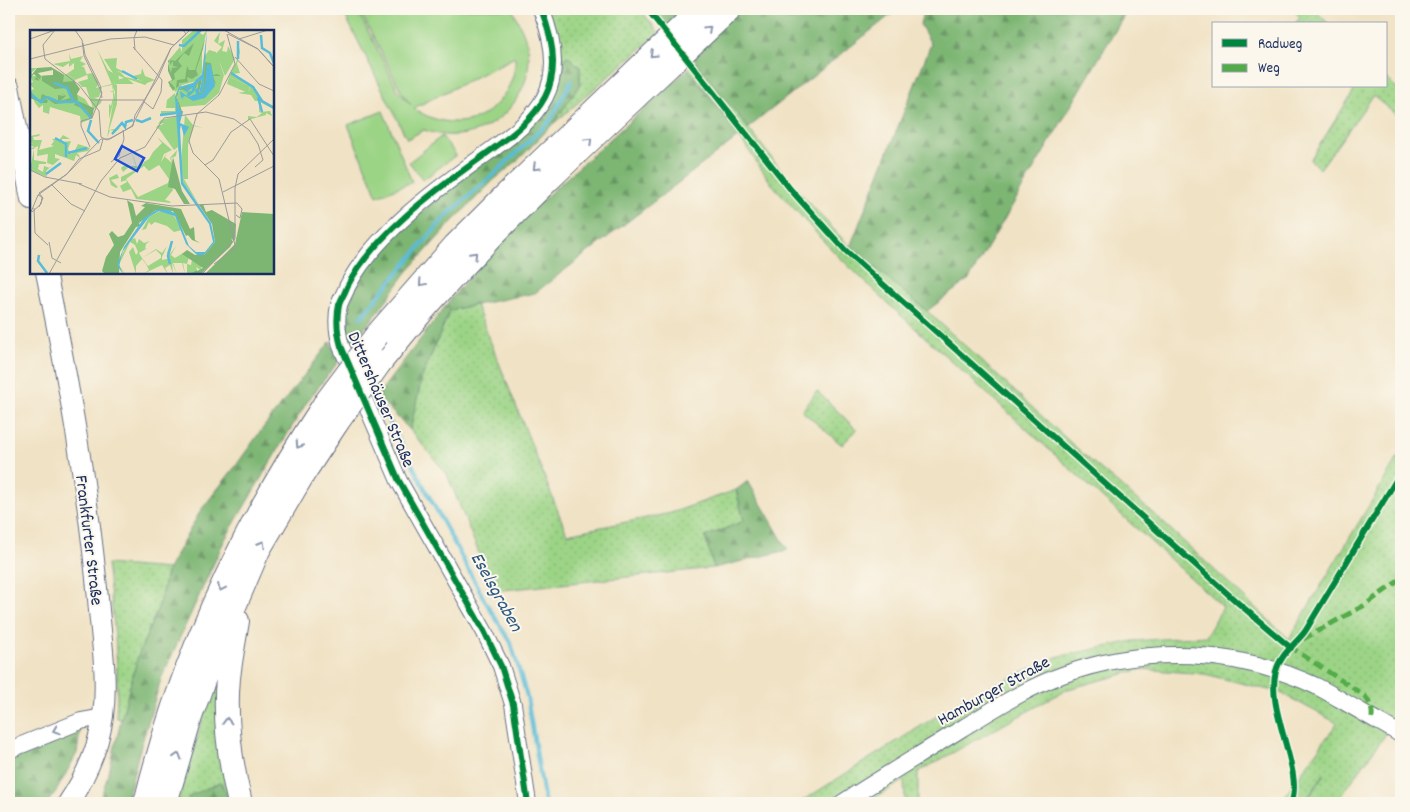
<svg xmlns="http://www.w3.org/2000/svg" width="1410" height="812" font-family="Dekko,sans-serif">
	<defs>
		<pattern id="grass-dots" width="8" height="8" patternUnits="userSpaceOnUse" patternTransform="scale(1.25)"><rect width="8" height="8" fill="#9cd486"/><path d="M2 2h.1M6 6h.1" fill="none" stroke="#86b676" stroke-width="1.8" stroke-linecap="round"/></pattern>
		<pattern id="forest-firs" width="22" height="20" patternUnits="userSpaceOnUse" patternTransform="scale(1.25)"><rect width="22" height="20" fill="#7db673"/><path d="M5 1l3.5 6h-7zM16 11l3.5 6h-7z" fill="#669462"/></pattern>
	</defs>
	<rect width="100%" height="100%" fill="#fbf7ec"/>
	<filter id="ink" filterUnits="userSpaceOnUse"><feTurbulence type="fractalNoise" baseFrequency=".02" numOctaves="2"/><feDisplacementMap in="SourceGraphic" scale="10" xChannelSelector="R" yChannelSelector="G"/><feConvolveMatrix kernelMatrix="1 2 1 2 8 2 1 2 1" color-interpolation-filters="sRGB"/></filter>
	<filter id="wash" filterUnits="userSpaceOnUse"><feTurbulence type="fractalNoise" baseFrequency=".0096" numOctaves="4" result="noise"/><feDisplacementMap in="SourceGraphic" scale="20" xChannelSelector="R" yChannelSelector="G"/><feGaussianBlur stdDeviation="1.12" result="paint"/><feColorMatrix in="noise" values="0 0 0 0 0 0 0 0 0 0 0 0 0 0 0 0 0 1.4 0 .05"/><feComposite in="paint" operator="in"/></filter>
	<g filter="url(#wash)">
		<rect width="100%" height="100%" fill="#f0e2c4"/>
		<path fill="url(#grass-dots)" stroke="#5c8272" d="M 547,9 L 640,9 L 659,33 L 552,125 L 580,85 L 580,68 L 568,56 L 559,61 Z
			M 1292,9 L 1314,9 L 1329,24 L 1295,24 L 1300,17 Z
			M 696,61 L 795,188 L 850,247 L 927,311 L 1083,454 L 1155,515 L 1289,639 L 1401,452 L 1401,713 L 1336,803 L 1305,803 L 1324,774 L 1304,803 L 1280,803 L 1337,723 L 1281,693 L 1204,674 L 1142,669 L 1068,689 L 918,772 L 918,803 L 905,803 L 904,780 L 868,803 L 799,803 L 967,697 L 1056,657 L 1133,641 L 1206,636 L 1223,607 L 885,301 L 828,246 L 771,183 L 718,106 L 688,69 Z
			M 1386,78 L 1401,92 L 1401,119 L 1373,96 L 1320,169 L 1310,160 L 1357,86 L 1386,86 Z
			M 476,305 L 567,534 L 671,513 L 736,490 L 744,521 L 705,537 L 714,568 L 494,591 L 447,474 L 410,430 L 422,377 L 450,310 Z
			M 817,391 L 857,430 L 842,445 L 802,411 Z
			M 107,564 L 168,569 L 158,608 L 138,656 L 121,720 L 116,717 C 120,666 113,615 107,564 Z
			M 224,661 L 236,803 L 190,796 L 187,803 L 178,803 L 208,700 Z"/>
		<path fill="url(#forest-firs)" stroke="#4c7268" d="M 654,9 L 898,9 L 748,128 Z
			M 924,9 L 1128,9 L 969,279 L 927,311 L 850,247 L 931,44 L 920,24 Z
			M 568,56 L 580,67 L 580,85 L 552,125 L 518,160 L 495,179 L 451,223 L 407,272 L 374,317 L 352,344 L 344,327 L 347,306 L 360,277 L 377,254 L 399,233 L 443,193 L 509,142 L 559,61 Z
			M 688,69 L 739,136 L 535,293 L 450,310 L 422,377 L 410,430 L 377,396 L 458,290 L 530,211 Z
			M 330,342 L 339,361 L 309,399 L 277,451 L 224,541 L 161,679 L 138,756 L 126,803 L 99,803 L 110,768 L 121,720 L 138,656 L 158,608 L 168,569 L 201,510 L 235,467 L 260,432 Z
			M 748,481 L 788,550 L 714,568 L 705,537 L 744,521 L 736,490 Z
			M 80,730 L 77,753 L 57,790 L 47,803 L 9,803 L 9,757 Z
			M 221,782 L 230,803 L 187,803 L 190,796 Z"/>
		<path fill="#9cd486" stroke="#5c8272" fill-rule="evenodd" d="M 342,9 L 357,9 L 399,92 L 411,105 L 402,93 L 359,9 L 512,9 C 518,21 525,34 528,48 C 535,90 500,132 458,135 C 446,136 435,134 424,130 L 407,139 ZM 515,57 C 516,69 512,82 505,93 C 499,101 493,110 483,115 C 462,127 433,123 414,108 Z
			M 383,111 L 412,182 L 377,196 L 348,125 Z
			M 442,136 L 456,155 L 423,180 L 409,162 Z"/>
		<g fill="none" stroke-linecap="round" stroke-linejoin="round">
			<path stroke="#59bbd7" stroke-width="4" d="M 361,317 L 446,216 L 493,175 L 550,121 L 571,82
				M 382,408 L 485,601 L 511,643 L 527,697 L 545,803"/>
		</g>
	</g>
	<g filter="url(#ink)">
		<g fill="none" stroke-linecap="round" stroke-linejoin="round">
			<g stroke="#666e82" stroke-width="18">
				<path id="minor" d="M 9,750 L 81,721 L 103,717
					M 528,803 L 513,704 L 501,666 L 484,631 L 399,481 L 341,346 C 337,332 336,319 339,305 C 341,299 345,293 347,287 C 372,237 434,191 479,159 C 503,141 530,125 545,97 C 559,70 552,36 541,9
					M 842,803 C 881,778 921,754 961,729 C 994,709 1028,687 1065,674 C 1147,645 1237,649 1316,686 C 1332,694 1347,704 1362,712 C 1375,720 1389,727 1401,735"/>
			</g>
			<g stroke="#666e82" stroke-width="22">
				<path id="major" d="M 9,87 L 31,199
					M 46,272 C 68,380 88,489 98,599 C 101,637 108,677 103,716 C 99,747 85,778 68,803"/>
			</g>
			<g stroke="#666e82" stroke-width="26">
				<path id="highway" d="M 377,335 L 455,246 L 504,197 L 701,9
					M 380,362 C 400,338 419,313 441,290 C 531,191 632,101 729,9
					M 237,621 C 234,640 230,659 228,678 C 224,720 230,762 240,803
					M 146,803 C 181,658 243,528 325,404
					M 165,803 L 190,717 L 206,672 L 258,550 L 304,472 L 337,422"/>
			</g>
			<use href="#minor" stroke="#fff" stroke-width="16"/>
			<use href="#major" stroke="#fff" stroke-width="20"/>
			<use href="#highway" stroke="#fff" stroke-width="24"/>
			<g stroke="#666e82" stroke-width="26" stroke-linecap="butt">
				<path id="highway-bridge" d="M 325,404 L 377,335
					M 337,422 L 380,362"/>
			</g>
			<use href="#highway-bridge" stroke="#fff" stroke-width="24"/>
			<path stroke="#52ab49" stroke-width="5" stroke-dasharray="10 5" stroke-linecap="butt" d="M 1303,639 L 1365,605 L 1401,579
				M 1289,646 L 1365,696 C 1370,703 1373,709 1372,718"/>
			<g stroke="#fbf7ec" stroke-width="9">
				<path id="cycleway" d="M 647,9 L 791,190 L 846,251 L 1238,603 L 1291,648
					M 528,803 L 513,704 L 501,666 L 484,631 L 399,481 L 341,346 C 337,332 336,319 339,305 C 341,299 345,293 347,287 C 372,237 434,191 479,159 C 503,141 530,125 545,97 C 559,70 552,36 541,9
					M 1291,803 C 1305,773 1265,709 1276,671 C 1280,656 1293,646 1303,634 C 1307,629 1310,623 1313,618 L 1401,472"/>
			</g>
			<use href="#cycleway" stroke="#00873e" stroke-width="6"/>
		</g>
		<defs><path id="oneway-chevron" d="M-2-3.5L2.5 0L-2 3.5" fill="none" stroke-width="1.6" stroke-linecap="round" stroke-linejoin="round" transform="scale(1.25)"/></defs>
		<g stroke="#8d97ae">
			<use href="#oneway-chevron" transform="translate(708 29) rotate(-43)"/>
			<use href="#oneway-chevron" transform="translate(653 54) rotate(137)"/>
			<use href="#oneway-chevron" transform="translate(589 141) rotate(-44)"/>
			<use href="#oneway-chevron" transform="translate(536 167) rotate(136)"/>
			<use href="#oneway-chevron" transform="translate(474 255) rotate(-46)"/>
			<use href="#oneway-chevron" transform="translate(422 283) rotate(132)"/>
			<use href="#oneway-chevron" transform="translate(299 445) rotate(123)"/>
			<use href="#oneway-chevron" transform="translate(262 544) rotate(-60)"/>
			<use href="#oneway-chevron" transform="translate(221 588) rotate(115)"/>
			<use href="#oneway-chevron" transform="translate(227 721) rotate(-91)"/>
			<use href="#oneway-chevron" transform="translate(56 730) rotate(159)"/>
			<use href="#oneway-chevron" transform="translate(178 756) rotate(-73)"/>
		</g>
	</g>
	<g text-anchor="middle" stroke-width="4" stroke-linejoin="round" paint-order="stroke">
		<g font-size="18" fill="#1b2f5e" stroke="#fbf7ec">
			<text transform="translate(382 399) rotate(67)" y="6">Dittershäuser Straße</text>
			<text transform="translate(90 540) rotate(83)" y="6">Frankfurter Straße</text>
			<text transform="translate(993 690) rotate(-29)" y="6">Hamburger Straße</text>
		</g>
		<g font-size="19" font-style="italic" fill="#2e5982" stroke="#fbf7ec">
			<text transform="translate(498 591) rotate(61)" y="7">Eselsgraben</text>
		</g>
	</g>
	<g transform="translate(30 30)">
		<rect width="244" height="244" fill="#f0e2c4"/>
		<path d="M 164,0 L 171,0 L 170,3 L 173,5 L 177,0 L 172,20 L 172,43 L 166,51 L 152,55 L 146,62 L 139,56 L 142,50 L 138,31 L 150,17 L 152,22 L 152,10 ZM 207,9 L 210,22 L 207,34 L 210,43 L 202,44 L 224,57 L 233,71 L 244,76 L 243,79 L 230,72 L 230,82 L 240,81 L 242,86 L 236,83 L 236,85 L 218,90 L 218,86 L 227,87 L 232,83 L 229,82 L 229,71 L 225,71 L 221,65 L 208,63 L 219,61 L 220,56 L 199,47 L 195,55 L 208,28 ZM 67,19 L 78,40 L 83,43 L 74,29 L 87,28 L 86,38 L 103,46 L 111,44 L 112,38 L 115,46 L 125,50 L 117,53 L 88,41 L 89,49 L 84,53 L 87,55 L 87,74 L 79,100 L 90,98 L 82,105 L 84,101 L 80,100 L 77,108 L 85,62 ZM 179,20 L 186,22 L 194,45 L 189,63 L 175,75 L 150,77 L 147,66 L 150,59 L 169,52 L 169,63 L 173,54 L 175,26 ZM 39,23 L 41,29 L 53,26 L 50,31 L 56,34 L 38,44 L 45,50 L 46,64 L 55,69 L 60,77 L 63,78 L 56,57 L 52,57 L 48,52 L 58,49 L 57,44 L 63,43 L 69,53 L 66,58 L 82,54 L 81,51 L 83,57 L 84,65 L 83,73 L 79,89 L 79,74 L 81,76 L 83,68 L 83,62 L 79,62 L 83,61 L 82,55 L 72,57 L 69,67 L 64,68 L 72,70 L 71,73 L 63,80 L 61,89 L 51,93 L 50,86 L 20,77 L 19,84 L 13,82 L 13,75 L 9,78 L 5,73 L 0,61 L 4,59 L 0,54 L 3,52 L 0,46 L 0,38 L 7,38 L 2,42 L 2,46 L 23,45 L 24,39 L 35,45 L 44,39 L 44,33 L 39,37 L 39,33 L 33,37 L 23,34 L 40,31 ZM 145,63 L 148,82 L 131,85 L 131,81 L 145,81 L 145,78 L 136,78 L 137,70 ZM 155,85 L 163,95 L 173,98 L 164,96 L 158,115 L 158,149 L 154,149 L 169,175 L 153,152 L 151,131 ZM 148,86 L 150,117 L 148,123 L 148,117 L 144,120 L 129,99 L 126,98 L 124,104 L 126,98 L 128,95 L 131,95 L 134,93 L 128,94 L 131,90 ZM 130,103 L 127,107 L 142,120 L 134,124 L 131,132 L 137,123 L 135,127 L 142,133 L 140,128 L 147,120 L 146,126 L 141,128 L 143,135 L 139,153 L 143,160 L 135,170 L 139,171 L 141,173 L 106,169 L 101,159 L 93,162 L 90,156 L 86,158 L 81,155 L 79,148 L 87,144 L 89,148 L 81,150 L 88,157 L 97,152 L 96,150 L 91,152 L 91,147 L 107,139 L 100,136 L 93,142 L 91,138 L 93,136 L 106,136 L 103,127 L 102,123 L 107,137 L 114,133 L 111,125 L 114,132 L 119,129 L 123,122 L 116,117 L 123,122 L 132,113 L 127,107 ZM 129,135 L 139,149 L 138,153 L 108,167 L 96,149 L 114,136 L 119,141 ZM 10,104 L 9,106 L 3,107 L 4,110 L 12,110 L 9,120 L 24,116 L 21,115 L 24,111 L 22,109 L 30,109 L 33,105 L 40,109 L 32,109 L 32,112 L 41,111 L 38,119 L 41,124 L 37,127 L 45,121 L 52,121 L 45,120 L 48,114 L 60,118 L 58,121 L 47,123 L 49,125 L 50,128 L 46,125 L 44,131 L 25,124 L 25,128 L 30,129 L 16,141 L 17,147 L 0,140 L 4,119 L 0,119 L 4,117 L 0,115 L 3,113 L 0,114 L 0,106 ZM 8,116 L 7,126 L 18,124 L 17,133 L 23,135 L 20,138 L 14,136 L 13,142 L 8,139 L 9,134 L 16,134 L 16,132 L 4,130 L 4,118 ZM 130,181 L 143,184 L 152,200 L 144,202 L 137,196 L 125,192 L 121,195 L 119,192 L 116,199 L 112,200 L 119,187 ZM 105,208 L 107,214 L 109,209 L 114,213 L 120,211 L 116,214 L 115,219 L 118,218 L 109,223 L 112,228 L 126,219 L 132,223 L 137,216 L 132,227 L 132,230 L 137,229 L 138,228 L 137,226 L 137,223 L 138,220 L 140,216 L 137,226 L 140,233 L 138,227 L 146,216 L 141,225 L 145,228 L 153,223 L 159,227 L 157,234 L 161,235 L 162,230 L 171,236 L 172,241 L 166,237 L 167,241 L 162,243 L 164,243 L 171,242 L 163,244 L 157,244 L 157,234 L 153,233 L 155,244 L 152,233 L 147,233 L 151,244 L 147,233 L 143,233 L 147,244 L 142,233 L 143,244 L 140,235 L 135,238 L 138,244 L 134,244 L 137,243 L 132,235 L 113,244 L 119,240 L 116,234 L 110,238 L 116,234 L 112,229 L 106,236 L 106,244 L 99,222 L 103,217 L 106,225 L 108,222 L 105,215 L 100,212 L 89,235 L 95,244 L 89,238 L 89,232 L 96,216 L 102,209 ZM 126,220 L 131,225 L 131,228 L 118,236 L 112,228 Z" fill="#9cd486" fill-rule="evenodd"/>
		<path d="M 175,8 L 173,19 L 166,40 L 168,45 L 162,49 L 157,47 L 158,52 L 149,53 L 149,56 L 146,58 L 147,50 L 155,49 L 157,36 L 159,40 L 165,40 ZM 164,13 L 159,26 L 154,23 L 148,31 L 152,36 L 144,44 L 145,49 L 140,52 L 145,58 L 143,61 L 138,52 L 142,50 L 138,41 L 138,31 L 141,29 L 138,33 L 141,43 L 142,38 L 148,37 L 143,36 L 143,31 L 140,35 L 140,31 L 142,30 L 145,31 ZM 176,20 L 175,32 L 181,33 L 183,45 L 187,44 L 191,46 L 183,46 L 186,54 L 182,51 L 181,35 L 176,42 L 177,63 L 168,65 L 168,52 L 165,60 L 159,66 L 157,62 L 162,61 L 163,55 L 161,59 L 149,60 L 147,67 L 153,84 L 150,83 L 146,65 L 147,62 L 150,59 L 172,49 L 169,63 L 173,62 L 175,26 ZM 21,37 L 34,45 L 33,52 L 44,51 L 50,59 L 47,64 L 48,71 L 64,78 L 62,89 L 56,80 L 44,75 L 46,72 L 25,74 L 16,68 L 15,69 L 18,70 L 17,73 L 13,73 L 0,68 L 0,61 L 10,71 L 12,64 L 28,71 L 28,65 L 35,66 L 31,62 L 36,66 L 30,71 L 40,68 L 36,58 L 25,59 L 12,51 L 12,46 L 23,45 L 23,40 L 8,43 L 11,46 L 10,50 L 8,47 L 9,51 L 4,49 L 7,47 L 4,44 L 1,47 L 0,47 L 7,38 ZM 143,127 L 152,161 L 160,174 L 154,174 L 145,159 L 138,157 ZM 97,170 L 103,174 L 106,186 L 115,177 L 111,176 L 116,173 L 151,179 L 160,199 L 164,197 L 165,210 L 170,213 L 162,210 L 158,205 L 156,206 L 143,181 L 126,180 L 109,193 L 110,196 L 106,197 L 90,222 L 89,244 L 75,244 L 72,241 L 76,227 L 84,215 L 79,204 L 82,201 L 88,207 L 94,205 L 102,193 ZM 173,174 L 176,182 L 182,180 L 206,194 L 205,207 L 204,211 L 201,208 L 203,212 L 200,217 L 172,243 L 160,244 L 167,240 L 166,236 L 167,241 L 173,238 L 152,224 L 157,220 L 165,225 L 174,225 L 185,212 L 182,194 L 169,175 ZM 212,182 L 244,184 L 244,244 L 175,244 L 205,214 Z" fill="#7db673"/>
		<path d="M 49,36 L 54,37 L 57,45 L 45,50 L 38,44 Z" fill="#9cd486"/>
		<path d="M 190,2 L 188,14 L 195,10 L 192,21 L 197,22 L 198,16 L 205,29 L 195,46 L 190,33 L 183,35 L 181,29 L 192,17 L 184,11 ZM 89,41 L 95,47 L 118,52 L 115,55 L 98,49 L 104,54 L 85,54 L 81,45 L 84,44 L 86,50 L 94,48 L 87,45 ZM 199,47 L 220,56 L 218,63 L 197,54 Z" fill="#9cd486"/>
		<path d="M 177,0 L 173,62 L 169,63 L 172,49 L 157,62 L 153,60 L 160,56 L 150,59 L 146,65 L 150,81 L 153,81 L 150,93 L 159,97 L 154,106 L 151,95 L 150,100 L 153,152 L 181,193 L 185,212 L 174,225 L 167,225 L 156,214 L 145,186 L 129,181 L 119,187 L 93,221 L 89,235 L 93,244 L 87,235 L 94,217 L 114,188 L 128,179 L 139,180 L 146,184 L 159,216 L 166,222 L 175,222 L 183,212 L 179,194 L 151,154 L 145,67 L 149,57 L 163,53 L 172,44 ZM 177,34 L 181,35 L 185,56 L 175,68 L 163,71 L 155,66 L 152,68 L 155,70 L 151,68 L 150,61 L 158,67 L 166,64 L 165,60 L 169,56 L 168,65 L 174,62 Z" fill="#59bbd7"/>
		<path fill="none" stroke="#59bbd7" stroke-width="2.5" d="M 231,5 L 232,18 L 240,23 L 244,33M 208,11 L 208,29M 149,15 L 154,16 L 171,0M 92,41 L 107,49M 201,43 L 223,57 L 232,71 L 244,78M 24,53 L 37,58 L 43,70M 0,64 L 11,72 L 16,67M 157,66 L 163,61 L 165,54M 17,67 L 29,72 L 47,72 L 61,88M 228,67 L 232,82M 130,85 L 146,83M 61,90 L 58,101 L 69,113M 106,90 L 112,92 L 121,88M 82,104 L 92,93 L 95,97 L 96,92 L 103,90M 25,108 L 36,114 L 36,127M 38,123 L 57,118M 16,144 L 31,133M 9,225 L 8,231 L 17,243M 140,234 L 138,226 L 142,211"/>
		<path fill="none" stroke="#9b9a9b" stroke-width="1" d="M 25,0 L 13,15 L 15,29 L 49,55 L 69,81 L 71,107 L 77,110 L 103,96 L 105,85 L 128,48 L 141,18 L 160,0M 40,0 L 45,0 L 52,10 L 54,26 L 72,63 L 62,88 L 51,91 L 51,96M 194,0 L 228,19 L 244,37M 198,4 L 228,19 L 244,37M 0,9 L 25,0M 209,9 L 238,0M 53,13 L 55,25 L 70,55 L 72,68M 103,17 L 132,50 L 131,62 L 123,79 L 113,71M 105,20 L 104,8 L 107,0M 205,27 L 229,54 L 244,61M 0,29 L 80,9 L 115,7 L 144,15M 60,70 L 114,70M 51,96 L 60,117M 81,132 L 89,126 L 94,109 L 93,100M 175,135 L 183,130 L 201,102 L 220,89 L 244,126M 0,140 L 15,147 L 52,154M 21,154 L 41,174 L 55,181M 49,154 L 80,167 L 142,176 L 207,173 L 212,179 L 210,188 L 206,185M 193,162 L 244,136M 9,163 L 37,144 L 71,109 L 80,109 L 102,96 L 141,18 L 156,4 L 153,0M 9,177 L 13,168 L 9,163M 4,178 L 5,203 L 18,215M 1,182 L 8,165 L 37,144 L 49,129 L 70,120 L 73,109M 2,182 L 11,174 L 12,167 L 8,165M 19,212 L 22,228 L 31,233M 184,234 L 203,220 L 205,215 L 189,149 L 163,123 L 159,111 L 167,84 L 189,65 L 205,34 L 197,4M 19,244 L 71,151 L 90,128 L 115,117 L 134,88 L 176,82 L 204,89 L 219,100 L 228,114 L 233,130 L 225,137M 172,244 L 205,209 L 205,158 L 208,144 L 243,110"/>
		<path fill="#1d4ed8" fill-opacity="0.15" stroke="#1d4ed8" stroke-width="2.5" d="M 92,116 L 114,128 L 107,141 L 85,129 Z"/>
		<rect width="244" height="244" fill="none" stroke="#1b2f5e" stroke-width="2.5"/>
	</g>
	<rect width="1410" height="812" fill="none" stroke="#fbf7ec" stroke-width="30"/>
	<rect x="1212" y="22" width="175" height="65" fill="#fbf7ec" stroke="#a1a7b3"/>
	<rect x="1222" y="39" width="25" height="8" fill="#00873e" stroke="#a1a7b3"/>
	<text x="1258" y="48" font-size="15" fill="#1b2f5e">Radweg</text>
	<rect x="1222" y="64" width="25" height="8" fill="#52ab49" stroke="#a1a7b3"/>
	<text x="1258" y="72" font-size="15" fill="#1b2f5e">Weg</text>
</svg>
